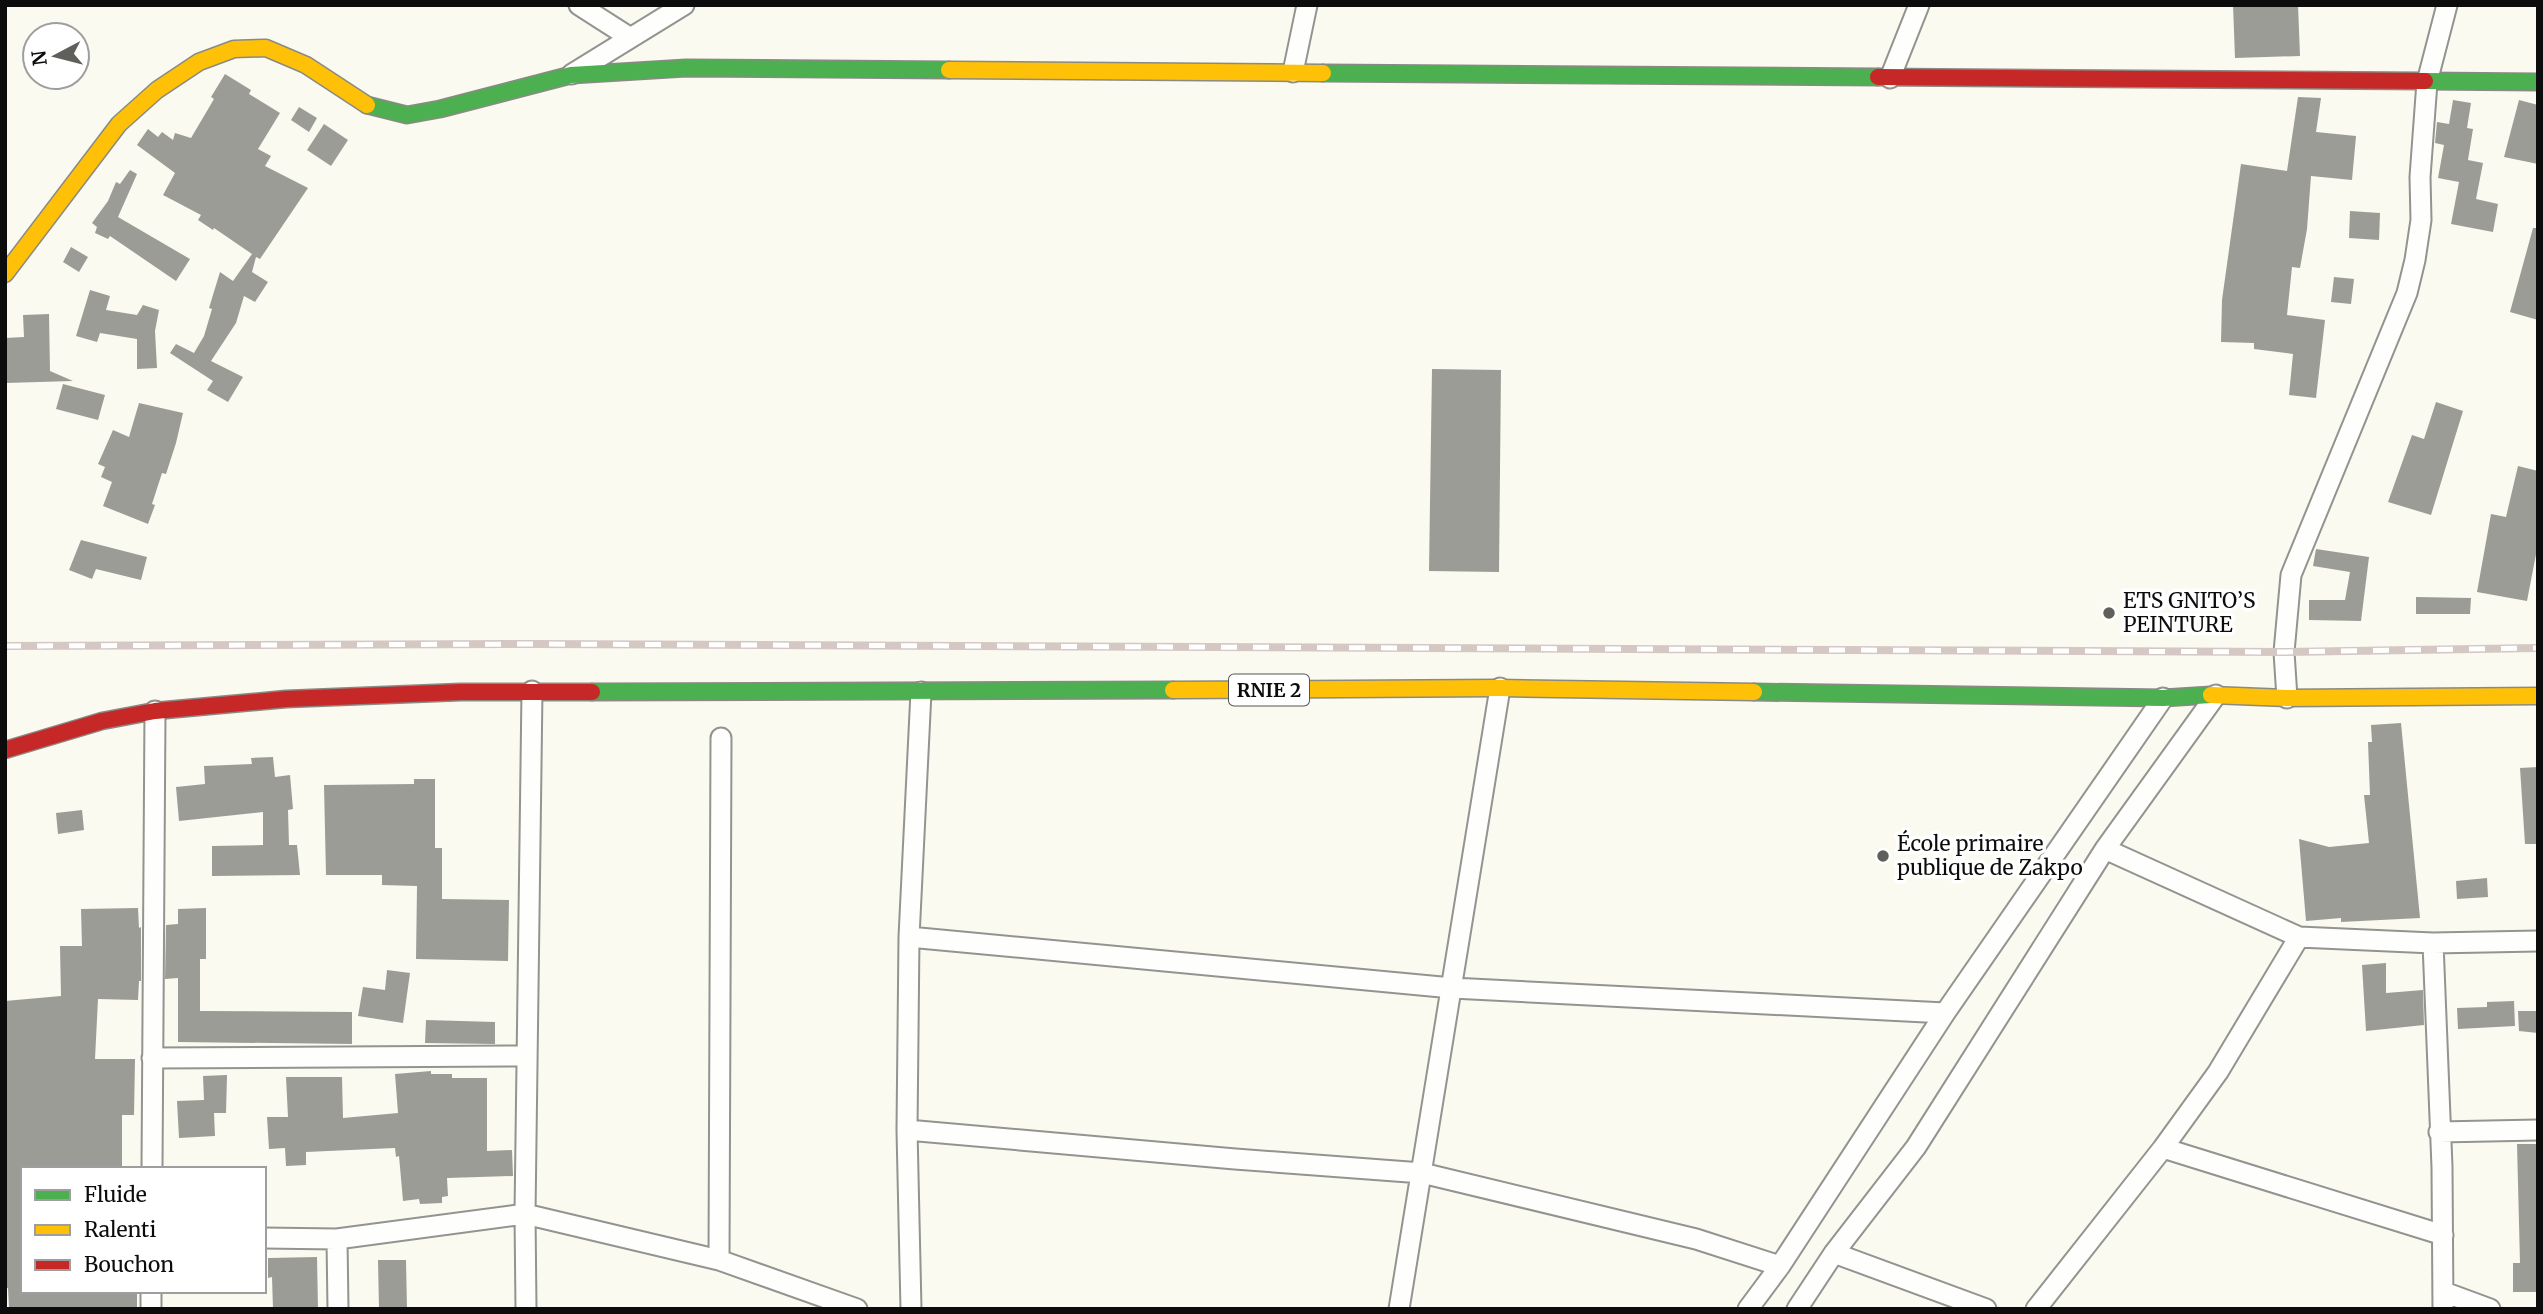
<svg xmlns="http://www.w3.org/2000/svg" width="2543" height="1314" font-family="Merriweather,serif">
	<rect width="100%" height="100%" fill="#fafaf0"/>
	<path fill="#9c9c96" d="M 2233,5 L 2298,5 L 2300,56 L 2235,58 Z
		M 225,74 L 251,90 L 249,94 L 280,113 L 258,149 L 271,156 L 265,166 L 308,188 L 260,259 L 256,257 L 252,272 L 268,282 L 255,302 L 244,296 L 236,323 L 211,361 L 243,377 L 228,402 L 207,390 L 213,381 L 170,353 L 176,344 L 194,353 L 204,336 L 212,309 L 209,308 L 220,272 L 233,281 L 252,254 L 214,228 L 213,230 L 198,220 L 201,215 L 163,195 L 175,173 L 137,145 L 148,129 L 158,137 L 162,132 L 173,140 L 175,133 L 191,138 L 214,99 L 211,97 Z
		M 2298,97 L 2321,98 L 2316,132 L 2356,136 L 2352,180 L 2311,176 L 2307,229 L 2300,268 L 2292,267 L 2287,315 L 2325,320 L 2316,398 L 2289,395 L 2293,354 L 2254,349 L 2254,343 L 2221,342 L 2222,300 L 2241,164 L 2287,171 Z
		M 2453,100 L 2471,103 L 2467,128 L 2473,129 L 2468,160 L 2483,163 L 2476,199 L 2498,204 L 2493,232 L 2451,224 L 2459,182 L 2438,178 L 2444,145 L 2435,143 L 2437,122 L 2449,124 Z
		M 2519,100 L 2538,105 L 2538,164 L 2504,157 Z
		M 299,107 L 317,118 L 309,132 L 291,120 Z
		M 324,124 L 348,140 L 331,166 L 307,150 Z
		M 130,170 L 137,174 L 118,217 L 190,259 L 176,281 L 110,236 L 108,239 L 95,233 L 97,227 L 92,223 L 108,201 L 116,182 L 120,184 Z
		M 2350,211 L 2380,213 L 2379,240 L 2349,238 Z
		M 2533,228 L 2538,228 L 2538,320 L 2510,312 Z
		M 71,247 L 88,257 L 79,272 L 63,262 Z
		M 2334,277 L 2354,279 L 2351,304 L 2331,302 Z
		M 90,290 L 110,296 L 106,310 L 137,315 L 143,305 L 159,310 L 155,331 L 157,368 L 137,369 L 137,339 L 100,333 L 97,342 L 76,336 Z
		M 49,314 L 50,371 L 73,381 L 5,383 L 5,338 L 24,337 L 23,315 Z
		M 1432,369 L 1501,370 L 1499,572 L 1429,571 Z
		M 63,384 L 105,395 L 98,420 L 56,409 Z
		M 2436,402 L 2463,411 L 2431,515 L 2388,502 L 2412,435 L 2424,439 Z
		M 139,403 L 183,413 L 176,443 L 166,474 L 162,473 L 152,504 L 155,505 L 148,524 L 103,506 L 112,482 L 101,477 L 105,467 L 98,464 L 113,430 L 129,437 Z
		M 2518,466 L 2538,471 L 2538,544 L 2527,601 L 2477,592 L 2491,514 L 2506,517 Z
		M 81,540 L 147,557 L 141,580 L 96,569 L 92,579 L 69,570 Z
		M 2316,549 L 2369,557 L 2361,621 L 2309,620 L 2309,600 L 2345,600 L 2350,572 L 2313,566 Z
		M 2416,597 L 2471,598 L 2470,614 L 2416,614 Z
		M 2401,723 L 2420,918 L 2341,922 L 2341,918 L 2306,921 L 2299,839 L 2329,847 L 2369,843 L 2364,795 L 2370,795 L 2368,742 L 2372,742 L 2371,725 Z
		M 273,757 L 275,777 L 290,775 L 293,809 L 288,810 L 289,845 L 297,845 L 300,875 L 212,876 L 212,846 L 263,845 L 263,812 L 179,821 L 176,787 L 205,784 L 204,766 L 252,764 L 251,758 Z
		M 2538,767 L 2538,844 L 2525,844 L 2520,768 Z
		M 414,779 L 435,779 L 435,848 L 442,848 L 442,899 L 509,900 L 508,961 L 416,959 L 417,886 L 382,885 L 382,875 L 326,875 L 324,785 L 414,784 Z
		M 82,810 L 84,830 L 58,834 L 56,813 Z
		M 2487,878 L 2488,897 L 2457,899 L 2456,881 Z
		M 138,908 L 139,928 L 141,927 L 141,981 L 139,981 L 138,1000 L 98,999 L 95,1059 L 135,1059 L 134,1115 L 122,1115 L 122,1168 L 23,1166 L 23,1291 L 137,1291 L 137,1307 L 9,1309 L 8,1288 L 5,1288 L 5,1001 L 61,996 L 60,946 L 82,946 L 81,909 Z
		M 206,908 L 206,959 L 200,959 L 200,1011 L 352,1012 L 352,1044 L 178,1042 L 178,978 L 165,979 L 166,925 L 178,924 L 178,909 Z
		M 2386,963 L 2386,993 L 2423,990 L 2424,1025 L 2366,1031 L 2362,965 Z
		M 387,970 L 410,973 L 403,1023 L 358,1016 L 363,987 L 385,990 Z
		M 2514,1001 L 2515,1026 L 2458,1029 L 2457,1008 L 2487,1007 L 2487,1002 Z
		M 2518,1011 L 2538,1011 L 2538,1033 L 2519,1031 Z
		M 426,1020 L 495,1022 L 495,1044 L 425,1043 Z
		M 431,1071 L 431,1074 L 452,1074 L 452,1078 L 487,1078 L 487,1151 L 512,1150 L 513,1176 L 447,1178 L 448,1196 L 442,1197 L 442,1203 L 420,1204 L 419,1199 L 403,1201 L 399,1156 L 396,1157 L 395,1148 L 306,1152 L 306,1165 L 286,1166 L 285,1148 L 269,1149 L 267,1117 L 288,1117 L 286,1077 L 342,1077 L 343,1118 L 398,1113 L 395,1074 Z
		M 227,1075 L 226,1113 L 214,1113 L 215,1136 L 179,1138 L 177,1101 L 204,1100 L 203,1076 Z
		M 2517,1144 L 2538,1144 L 2538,1292 L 2513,1292 L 2513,1263 L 2520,1263 Z
		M 317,1257 L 318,1309 L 273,1309 L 272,1277 L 268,1278 L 268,1258 Z
		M 378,1260 L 406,1260 L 407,1309 L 379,1309 Z"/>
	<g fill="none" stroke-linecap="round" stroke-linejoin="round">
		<g stroke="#93938f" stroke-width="23">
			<path id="street" d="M 579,5 L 629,37
				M 1293,72 L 1307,5
				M 572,74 L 684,5
				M 1890,78 L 1919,5
				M 2287,698 L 2284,652 L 2291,575 L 2407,293 L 2415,260 L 2421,220 L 2420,177 L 2427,82 L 2447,5
				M 2105,849 L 2299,937 L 2433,943 L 2538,941
				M 909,937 L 1452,988 L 1945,1013
				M 2433,943 L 2442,1167 L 2443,1309
				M 152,1058 L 527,1056
				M 907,1130 L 1235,1159 L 1422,1173 L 1696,1239 L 1780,1266
				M 2439,1132 L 2538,1130
				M 2163,1148 L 2443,1235
				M 152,1169 L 155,711
				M 264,1238 L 337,1239 L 525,1214 L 719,1260 L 857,1309
				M 337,1239 L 338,1309
				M 1834,1253 L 1986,1309
				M 719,1260 L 721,738
				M 2444,1292 L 2490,1309
				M 151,1309 L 151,1291
				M 526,1309 L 525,1214 L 532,691
				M 911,1309 L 907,1130 L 909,937 L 921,692
				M 1399,1309 L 1500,688
				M 1748,1309 L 1780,1266 L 1945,1013 L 2163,698
				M 1797,1309 L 1834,1253 L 1916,1147 L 2105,849 L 2216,695
				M 2036,1309 L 2163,1148 L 2218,1072 L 2299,937"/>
		</g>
		<g stroke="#8a8a85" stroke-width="19">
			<path id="fast" d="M 1323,73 L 1878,77
				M 2425,81 L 2538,82
				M 367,105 L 407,115 L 440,109 L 571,75 L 686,68 L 949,70
				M 592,692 L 1173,690
				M 1754,692 L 2163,698 L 2211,695"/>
		</g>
		<g stroke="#8a8a85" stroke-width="19">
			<path id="slow" d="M 949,70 L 1323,73
				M 5,274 L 119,124 L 157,90 L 199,62 L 234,49 L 266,48 L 306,65 L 367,105
				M 1173,690 L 1500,688 L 1754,692
				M 2211,695 L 2287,698 L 2538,696"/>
		</g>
		<g stroke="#8a8a85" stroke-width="19">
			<path id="jam" d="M 1878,77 L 2425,81
				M 5,750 L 102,721 L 155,711 L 286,699 L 461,692 L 592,692"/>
		</g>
		<use href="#street" stroke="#fefefd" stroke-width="19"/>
		<use href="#fast" stroke="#4caf50" stroke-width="16"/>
		<use href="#slow" stroke="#ffc107" stroke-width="16"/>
		<use href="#jam" stroke="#c62828" stroke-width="16"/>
		<g stroke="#d5c8c4" stroke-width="8">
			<path id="rail" d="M 5,646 L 535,644 L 2284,652 L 2538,648"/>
		</g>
		<use href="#rail" stroke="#fff" stroke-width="5" stroke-dasharray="16" stroke-linecap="butt"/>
	</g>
	<g fill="#5f5f5c" stroke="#fff" stroke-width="2.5">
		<circle cx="2109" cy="613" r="7"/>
		<circle cx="1883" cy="856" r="7"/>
	</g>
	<g text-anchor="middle" stroke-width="7" stroke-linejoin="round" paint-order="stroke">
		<rect fill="#fff" stroke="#555" stroke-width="2" x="1229" y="674.5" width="80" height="31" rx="5"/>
		<g font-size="19" font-weight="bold" fill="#0c0c0c">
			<text x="1269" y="697">RNIE 2</text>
		</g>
		<g font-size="21" fill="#0c0c0c" stroke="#fff" text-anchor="start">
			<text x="2123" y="608">ETS GNITO’S<tspan x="2123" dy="24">PEINTURE</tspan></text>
			<text x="1897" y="851">École primaire<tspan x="1897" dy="24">publique de Zakpo</tspan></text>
		</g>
	</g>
	<rect width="2543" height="1314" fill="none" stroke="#0c0c0c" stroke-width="14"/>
	<rect x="21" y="1167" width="245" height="126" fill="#ffffff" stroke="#9e9e9e" stroke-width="2"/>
	<rect x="35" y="1190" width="35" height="10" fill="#4caf50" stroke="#9e9e9e" stroke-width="2"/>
	<text x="84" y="1202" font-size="21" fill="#0c0c0c">Fluide</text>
	<rect x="35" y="1225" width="35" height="10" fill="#ffc107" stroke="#9e9e9e" stroke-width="2"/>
	<text x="84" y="1237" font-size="21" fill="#0c0c0c">Ralenti</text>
	<rect x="35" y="1260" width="35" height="10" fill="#c62828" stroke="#9e9e9e" stroke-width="2"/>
	<text x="84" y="1272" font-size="21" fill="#0c0c0c">Bouchon</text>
	<g transform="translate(56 56) rotate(263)"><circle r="33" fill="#ffffff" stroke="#9e9e9e" stroke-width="2"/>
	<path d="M0-5L12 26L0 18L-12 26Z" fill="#5f5f5c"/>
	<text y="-10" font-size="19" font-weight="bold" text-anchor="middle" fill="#0c0c0c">N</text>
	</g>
</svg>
